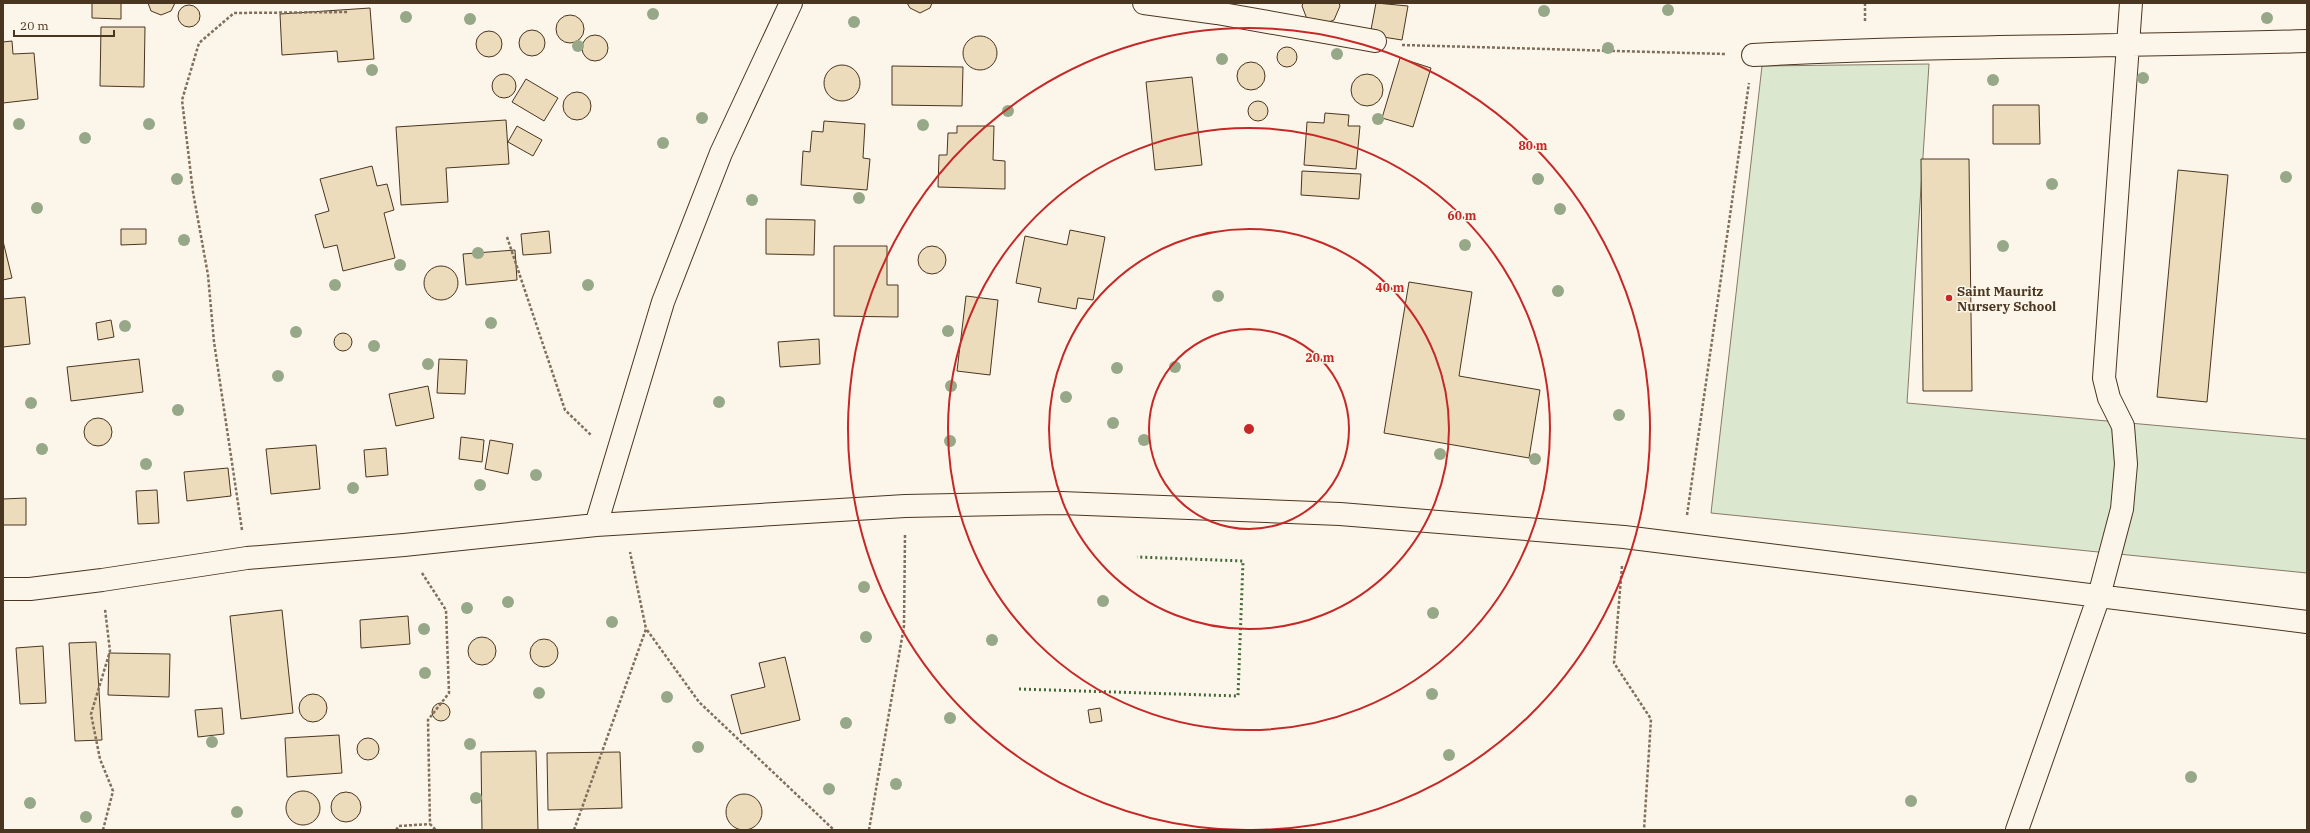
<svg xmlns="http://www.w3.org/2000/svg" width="2310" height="833" font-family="'IBM Plex Serif',serif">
	<rect width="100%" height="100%" fill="#fbf6e9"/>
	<path fill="#dce7d0" stroke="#887966" d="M 1929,64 L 1907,403 L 2307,439 L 2307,573 L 1711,513 L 1762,66 Z"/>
	<path fill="#ecdcbc" stroke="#4a3520" d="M 92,3 L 121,3 L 121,19 L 92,18 Z
		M 148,3 L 175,3 L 171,11 L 161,15 L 151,11 Z
		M 907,3 L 932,3 L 930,8 L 920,13 L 910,8 Z
		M 1303,3 L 1339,3 L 1340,6 L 1334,20 L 1321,25 L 1307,19 L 1302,6 Z
		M 1376,3 L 1408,6 L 1402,40 L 1370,35 Z
		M178 16a11 11 0 1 1 22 0a11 11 0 1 1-22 0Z
		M 370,8 L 374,59 L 338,62 L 337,51 L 282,55 L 280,14 Z
		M556 29a14 14 0 1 1 28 0a14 14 0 1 1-28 0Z
		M 101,27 L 145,27 L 144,87 L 100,86 Z
		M519 43a13 13 0 1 1 26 0a13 13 0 1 1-26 0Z
		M476 44a13 13 0 1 1 26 0a13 13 0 1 1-26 0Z
		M582 48a13 13 0 1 1 26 0a13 13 0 1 1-26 0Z
		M963 53a17 17 0 1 1 34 0a17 17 0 1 1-34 0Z
		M 12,41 L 13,54 L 34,53 L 38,99 L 3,103 L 3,42 Z
		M1277 57a10 10 0 1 1 20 0a10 10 0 1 1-20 0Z
		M 1400,58 L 1431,68 L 1413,127 L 1382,118 Z
		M1237 76a14 14 0 1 1 28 0a14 14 0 1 1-28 0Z
		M824 83a18 18 0 1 1 36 0a18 18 0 1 1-36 0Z
		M 892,66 L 963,67 L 962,106 L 892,105 Z
		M492 86a12 12 0 1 1 24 0a12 12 0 1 1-24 0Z
		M1351 90a16 16 0 1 1 32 0a16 16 0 1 1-32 0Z
		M 1192,77 L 1202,165 L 1155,170 L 1146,82 Z
		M 526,79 L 558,98 L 544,121 L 512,102 Z
		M563 106a14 14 0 1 1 28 0a14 14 0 1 1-28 0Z
		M1248 111a10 10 0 1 1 20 0a10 10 0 1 1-20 0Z
		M 1993,105 L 2039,105 L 2040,144 L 1993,144 Z
		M 1325,113 L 1349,115 L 1348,126 L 1360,126 L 1356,169 L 1304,165 L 1307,122 L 1324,123 Z
		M 506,120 L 509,164 L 446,168 L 448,202 L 401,205 L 396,127 Z
		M 824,121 L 865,124 L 863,158 L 870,159 L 867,190 L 801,185 L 803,151 L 810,152 L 812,131 L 823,132 Z
		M 517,126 L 542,140 L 533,156 L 508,142 Z
		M 957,126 L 994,126 L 993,160 L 1005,161 L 1005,189 L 938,187 L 939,155 L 947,155 L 948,133 L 957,133 Z
		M 1921,159 L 1969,159 L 1972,391 L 1923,391 Z
		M 372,166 L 377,186 L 387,184 L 394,210 L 384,213 L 395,258 L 343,271 L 337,245 L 324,248 L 315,215 L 329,211 L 320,179 Z
		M 2178,170 L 2228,175 L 2207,402 L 2157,397 Z
		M 1302,171 L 1361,174 L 1359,199 L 1301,195 Z
		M 766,219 L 815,220 L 814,255 L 766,254 Z
		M 121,229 L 146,229 L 146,244 L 121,245 Z
		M 1070,230 L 1105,237 L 1093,300 L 1078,298 L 1076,309 L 1038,302 L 1041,288 L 1016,283 L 1025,236 L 1067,245 Z
		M 549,231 L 551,253 L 523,255 L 521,234 Z
		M 3,241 L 12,278 L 3,280 Z
		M 834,246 L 887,246 L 887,285 L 898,285 L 898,317 L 834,316 Z
		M918 260a14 14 0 1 1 28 0a14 14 0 1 1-28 0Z
		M 515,250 L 517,280 L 466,285 L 463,254 Z
		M424 283a17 17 0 1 1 34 0a17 17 0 1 1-34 0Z
		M 1409,282 L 1472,292 L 1459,376 L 1540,390 L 1529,458 L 1384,433 Z
		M 966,296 L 998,300 L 990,375 L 957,371 Z
		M 25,297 L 30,344 L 3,347 L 3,299 Z
		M 111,320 L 114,337 L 98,340 L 96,323 Z
		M334 342a9 9 0 1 1 18 0a9 9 0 1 1-18 0Z
		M 819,339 L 820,364 L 780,367 L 778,342 Z
		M 139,359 L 143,392 L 71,401 L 67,367 Z
		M 439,359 L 467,360 L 465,394 L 437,393 Z
		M 428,386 L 434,418 L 396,426 L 389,394 Z
		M84 432a14 14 0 1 1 28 0a14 14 0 1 1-28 0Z
		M 461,437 L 484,440 L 482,462 L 459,459 Z
		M 490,440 L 513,444 L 508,474 L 485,469 Z
		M 316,445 L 320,489 L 271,494 L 266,449 Z
		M 386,448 L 388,475 L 366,477 L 364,450 Z
		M 228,468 L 231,496 L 187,501 L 184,472 Z
		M 157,490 L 159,523 L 138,524 L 136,491 Z
		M 26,498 L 26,525 L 3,525 L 3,499 Z
		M 282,610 L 293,713 L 241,719 L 230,616 Z
		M 408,616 L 410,644 L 361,648 L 360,620 Z
		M468 651a14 14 0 1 1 28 0a14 14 0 1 1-28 0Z
		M530 653a14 14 0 1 1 28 0a14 14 0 1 1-28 0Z
		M 96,642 L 102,740 L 75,741 L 69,643 Z
		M 43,646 L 46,703 L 20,704 L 16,648 Z
		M 109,653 L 170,654 L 169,697 L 108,695 Z
		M 785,657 L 800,720 L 741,734 L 731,695 L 765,687 L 759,663 Z
		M299 708a14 14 0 1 1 28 0a14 14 0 1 1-28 0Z
		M432 712a9 9 0 1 1 18 0a9 9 0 1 1-18 0Z
		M 222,708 L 224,734 L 198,737 L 195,710 Z
		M 1100,708 L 1102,721 L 1090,723 L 1088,710 Z
		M 339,735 L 342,773 L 287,777 L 285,738 Z
		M357 749a11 11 0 1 1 22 0a11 11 0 1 1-22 0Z
		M 536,751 L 538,830 L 482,830 L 481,752 Z
		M 620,752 L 622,808 L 548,810 L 547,753 Z
		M286 808a17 17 0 1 1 34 0a17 17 0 1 1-34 0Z
		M331 807a15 15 0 1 1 30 0a15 15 0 1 1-30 0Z
		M726 812a18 18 0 1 1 36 0a18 18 0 1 1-36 0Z"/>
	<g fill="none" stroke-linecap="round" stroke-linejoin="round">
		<g stroke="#4a3520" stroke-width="24">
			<path id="minor" d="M 1144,3 L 1217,13 L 1375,41
				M 1753,55 C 1938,45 2122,47 2307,41
				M 596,525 L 663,302 L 721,153 L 791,3
				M 3,589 L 30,589 L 102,580 L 247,558 L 404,545 L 596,525 L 905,506 L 1061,503 L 1340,514 L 1624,537 L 2307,622
				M 2017,830 L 2099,596 L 2122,509 L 2126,464 L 2123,426 L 2109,398 L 2104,378 L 2131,3"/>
		</g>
		<path stroke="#7f6f5c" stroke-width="2.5" stroke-dasharray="3 2" stroke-linecap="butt" d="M 1865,3 L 1865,22
			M 1402,45 L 1725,54
			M 507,237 L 565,410 L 592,436
			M 1687,515 L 1749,83
			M 242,530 L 214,342 L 208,275 L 193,192 L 182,100 L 199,43 L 234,13 L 349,12
			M 1622,566 L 1614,663 L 1651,719 L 1644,830
			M 422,573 L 446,610 L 449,693 L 428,720 L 430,824 L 436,830
			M 647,630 L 699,702 L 834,830
			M 103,830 L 113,791 L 100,759 L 91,714 L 110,651 L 105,609
			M 396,830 L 399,826 L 430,824
			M 574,830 L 646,629 L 630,552
			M 869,830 L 904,626 L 905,535"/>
		<use href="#minor" stroke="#fbf6e9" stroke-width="22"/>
		<path stroke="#436837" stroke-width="3" stroke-dasharray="2 3" stroke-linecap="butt" d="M 1019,689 L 1238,696 L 1243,561 L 1137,557"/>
	</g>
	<g fill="#96a887">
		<circle cx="1668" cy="10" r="6"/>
		<circle cx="1544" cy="11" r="6"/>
		<circle cx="653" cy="14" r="6"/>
		<circle cx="406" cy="17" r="6"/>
		<circle cx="2267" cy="18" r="6"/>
		<circle cx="470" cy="19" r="6"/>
		<circle cx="854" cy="22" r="6"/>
		<circle cx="578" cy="46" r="6"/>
		<circle cx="1608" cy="48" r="6"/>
		<circle cx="1337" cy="54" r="6"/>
		<circle cx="1222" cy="59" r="6"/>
		<circle cx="372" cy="70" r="6"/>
		<circle cx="2143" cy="78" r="6"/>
		<circle cx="1993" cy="80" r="6"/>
		<circle cx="1008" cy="111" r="6"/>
		<circle cx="702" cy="118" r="6"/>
		<circle cx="1378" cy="119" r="6"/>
		<circle cx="19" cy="124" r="6"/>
		<circle cx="149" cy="124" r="6"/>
		<circle cx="923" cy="125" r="6"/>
		<circle cx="85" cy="138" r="6"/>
		<circle cx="663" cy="143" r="6"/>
		<circle cx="2286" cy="177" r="6"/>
		<circle cx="177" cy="179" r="6"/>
		<circle cx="1538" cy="179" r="6"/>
		<circle cx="2052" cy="184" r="6"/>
		<circle cx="859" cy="198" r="6"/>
		<circle cx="752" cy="200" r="6"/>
		<circle cx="37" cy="208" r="6"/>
		<circle cx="1560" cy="209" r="6"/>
		<circle cx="184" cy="240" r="6"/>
		<circle cx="1465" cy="245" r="6"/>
		<circle cx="2003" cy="246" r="6"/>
		<circle cx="478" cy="253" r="6"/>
		<circle cx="400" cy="265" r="6"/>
		<circle cx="335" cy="285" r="6"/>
		<circle cx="588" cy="285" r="6"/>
		<circle cx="1558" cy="291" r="6"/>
		<circle cx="1218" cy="296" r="6"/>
		<circle cx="491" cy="323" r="6"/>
		<circle cx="125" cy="326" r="6"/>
		<circle cx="948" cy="331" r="6"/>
		<circle cx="296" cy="332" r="6"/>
		<circle cx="374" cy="346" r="6"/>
		<circle cx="428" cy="364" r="6"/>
		<circle cx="1175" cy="367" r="6"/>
		<circle cx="1117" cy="368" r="6"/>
		<circle cx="278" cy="376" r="6"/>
		<circle cx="951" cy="386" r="6"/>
		<circle cx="1066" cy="397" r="6"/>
		<circle cx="719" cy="402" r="6"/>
		<circle cx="31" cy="403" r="6"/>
		<circle cx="178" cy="410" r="6"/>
		<circle cx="1619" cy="415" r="6"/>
		<circle cx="1113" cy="423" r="6"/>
		<circle cx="1144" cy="440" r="6"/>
		<circle cx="950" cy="441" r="6"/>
		<circle cx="42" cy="449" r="6"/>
		<circle cx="1440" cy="454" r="6"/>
		<circle cx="1535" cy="459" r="6"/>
		<circle cx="146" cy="464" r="6"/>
		<circle cx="536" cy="475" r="6"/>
		<circle cx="480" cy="485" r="6"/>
		<circle cx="353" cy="488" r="6"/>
		<circle cx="864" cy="587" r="6"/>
		<circle cx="1103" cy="601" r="6"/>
		<circle cx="508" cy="602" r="6"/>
		<circle cx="467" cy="608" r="6"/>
		<circle cx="1433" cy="613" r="6"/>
		<circle cx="612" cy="622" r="6"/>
		<circle cx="424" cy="629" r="6"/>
		<circle cx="866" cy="637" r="6"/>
		<circle cx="992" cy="640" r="6"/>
		<circle cx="425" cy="673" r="6"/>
		<circle cx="539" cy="693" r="6"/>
		<circle cx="1432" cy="694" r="6"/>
		<circle cx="667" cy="697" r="6"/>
		<circle cx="950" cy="718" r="6"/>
		<circle cx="846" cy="723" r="6"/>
		<circle cx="212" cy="742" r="6"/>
		<circle cx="470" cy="744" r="6"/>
		<circle cx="698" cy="747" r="6"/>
		<circle cx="1449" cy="755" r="6"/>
		<circle cx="2191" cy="777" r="6"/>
		<circle cx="896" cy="784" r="6"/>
		<circle cx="829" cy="789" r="6"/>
		<circle cx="476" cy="798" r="6"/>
		<circle cx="1911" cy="801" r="6"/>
		<circle cx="30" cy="803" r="6"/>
		<circle cx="237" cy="812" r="6"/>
		<circle cx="86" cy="817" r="6"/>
	</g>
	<g fill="none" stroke="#c62828" stroke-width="2">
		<circle cx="1249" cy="429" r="100"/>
		<circle cx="1249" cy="429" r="200"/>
		<circle cx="1249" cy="429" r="301"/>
		<path d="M1246 830A401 401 0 1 1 1252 830"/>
	</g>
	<circle fill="#c62828" stroke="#fbf6e9" stroke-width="1.5" cx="1949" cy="298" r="4"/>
	<g text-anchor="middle" stroke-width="3" stroke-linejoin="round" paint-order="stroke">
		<g font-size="13" font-weight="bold" fill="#4a3520" stroke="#fbf6e9" text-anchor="start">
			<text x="1957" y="296">Saint Mauritz<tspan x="1957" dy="15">Nursery School</tspan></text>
		</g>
	</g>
	<circle cx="1249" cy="429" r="6" fill="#c62828" stroke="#fbf6e9" stroke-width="2"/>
	<g font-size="12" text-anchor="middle" font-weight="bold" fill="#c62828" stroke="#fbf6e9" stroke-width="3" stroke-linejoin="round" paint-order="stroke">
		<text x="1533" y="150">80 m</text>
		<text x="1462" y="220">60 m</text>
		<text x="1390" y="292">40 m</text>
		<text x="1320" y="362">20 m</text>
	</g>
	<rect width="2310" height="833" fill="none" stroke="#4a3520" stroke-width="8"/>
	<path d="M14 30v6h100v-6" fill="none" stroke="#4a3520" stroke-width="2"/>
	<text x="20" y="30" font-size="12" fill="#4a3520" stroke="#fbf6e9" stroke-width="3" paint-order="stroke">20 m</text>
</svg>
